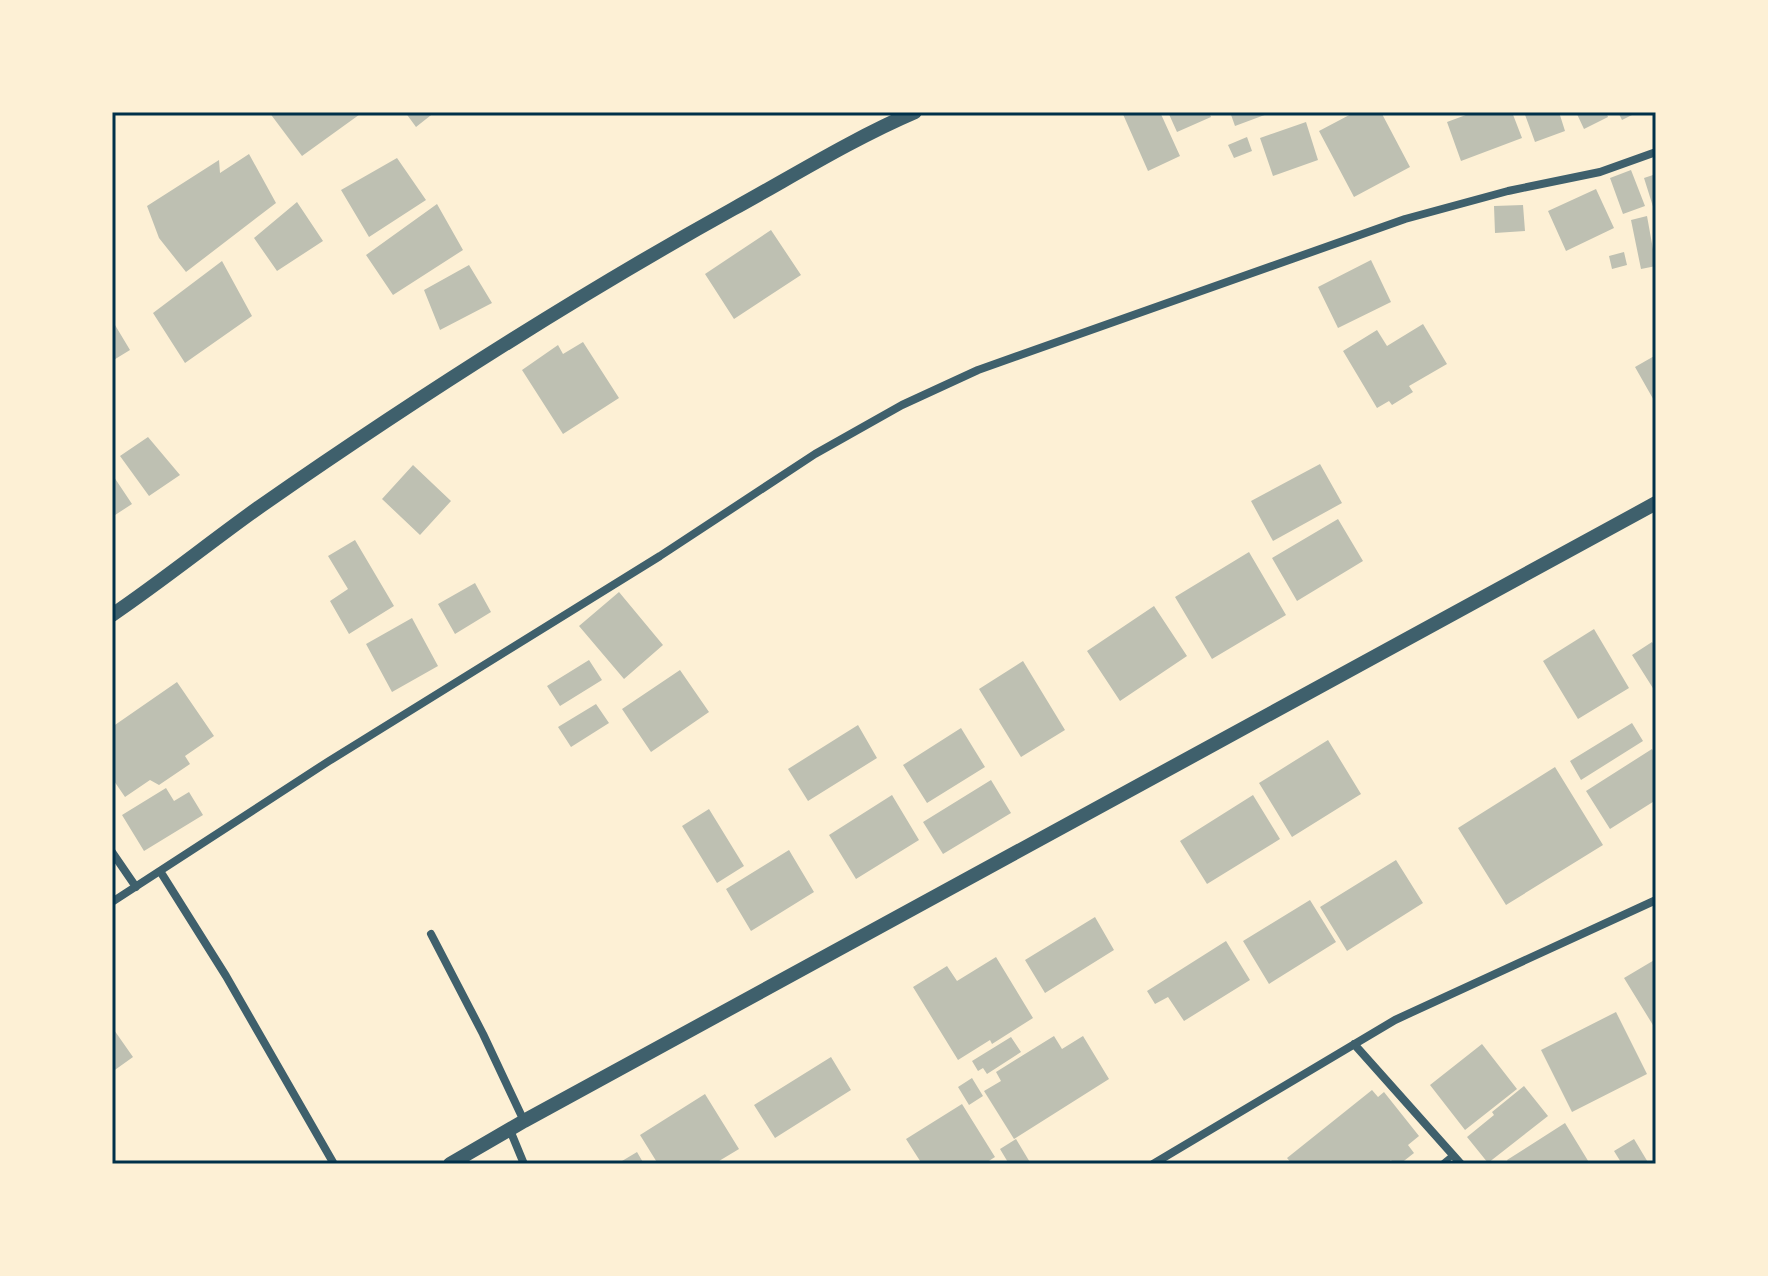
<svg xmlns="http://www.w3.org/2000/svg" width="1768" height="1276" font-family="'Exo 2',sans-serif">
	<rect width="100%" height="100%" fill="#fdf0d5"/>
	<path fill="#bec0b2" d="M 269,112 L 363,112 L 302,156 Z
		M 405,112 L 435,112 L 416,127 Z
		M 1122,112 L 1160,112 L 1180,156 L 1148,171 Z
		M 1168,112 L 1209,112 L 1211,117 L 1177,132 Z
		M 1230,112 L 1273,112 L 1235,126 Z
		M 1355,112 L 1381,112 L 1410,167 L 1354,197 L 1319,131 Z
		M 1474,112 L 1512,112 L 1522,138 L 1461,161 L 1447,122 Z
		M 1524,112 L 1559,112 L 1565,131 L 1535,142 Z
		M 1576,112 L 1606,112 L 1608,117 L 1584,129 Z
		M 1618,112 L 1638,112 L 1622,120 Z
		M 1306,122 L 1318,160 L 1273,176 L 1260,138 Z
		M 1247,137 L 1252,151 L 1234,158 L 1228,145 Z
		M 249,154 L 276,203 L 186,272 L 159,238 L 147,206 L 219,160 L 220,173 Z
		M 397,158 L 426,200 L 369,237 L 341,190 Z
		M 1631,170 L 1645,206 L 1623,214 L 1610,178 Z
		M 1656,174 L 1656,213 L 1655,213 L 1644,178 Z
		M 1596,189 L 1614,228 L 1566,251 L 1548,211 Z
		M 297,202 L 323,241 L 277,271 L 254,238 Z
		M 437,204 L 463,250 L 393,295 L 366,255 Z
		M 1523,205 L 1525,231 L 1495,233 L 1494,206 Z
		M 1647,216 L 1656,266 L 1641,269 L 1631,220 Z
		M 771,230 L 801,275 L 734,319 L 705,274 Z
		M 1624,252 L 1627,265 L 1612,269 L 1609,256 Z
		M 1371,260 L 1391,302 L 1338,328 L 1318,287 Z
		M 222,261 L 252,316 L 185,363 L 153,313 Z
		M 469,265 L 492,303 L 440,330 L 424,290 Z
		M 112,320 L 130,350 L 112,361 Z
		M 1423,324 L 1447,364 L 1409,386 L 1413,392 L 1392,405 L 1389,401 L 1377,408 L 1343,351 L 1377,330 L 1387,346 Z
		M 583,342 L 619,398 L 563,434 L 522,370 L 558,345 L 563,354 Z
		M 1656,355 L 1656,404 L 1635,367 Z
		M 148,437 L 180,475 L 149,496 L 120,456 Z
		M 1320,464 L 1342,503 L 1273,541 L 1251,501 Z
		M 413,465 L 451,501 L 420,535 L 382,499 Z
		M 112,474 L 132,504 L 112,517 Z
		M 1338,519 L 1363,561 L 1297,601 L 1272,558 Z
		M 355,540 L 394,606 L 349,634 L 330,601 L 348,589 L 328,556 Z
		M 1249,552 L 1286,615 L 1212,659 L 1175,597 Z
		M 475,583 L 491,612 L 455,634 L 438,604 Z
		M 619,592 L 663,645 L 624,679 L 579,626 Z
		M 1154,606 L 1187,656 L 1120,701 L 1087,651 Z
		M 412,618 L 438,666 L 392,692 L 366,644 Z
		M 1594,629 L 1629,688 L 1578,719 L 1543,661 Z
		M 1652,642 L 1656,648 L 1656,693 L 1632,655 Z
		M 589,660 L 602,680 L 560,706 L 547,686 Z
		M 1023,661 L 1065,730 L 1021,757 L 979,689 Z
		M 680,670 L 709,712 L 651,752 L 622,709 Z
		M 177,682 L 214,736 L 185,756 L 190,764 L 159,785 L 150,780 L 125,797 L 112,778 L 112,727 Z
		M 596,704 L 609,723 L 571,747 L 558,727 Z
		M 1632,723 L 1643,741 L 1581,780 L 1570,761 Z
		M 858,725 L 877,758 L 808,801 L 788,769 Z
		M 961,728 L 985,767 L 927,803 L 903,765 Z
		M 1328,740 L 1361,794 L 1292,837 L 1259,783 Z
		M 1652,749 L 1656,756 L 1656,800 L 1610,829 L 1586,791 Z
		M 1555,767 L 1603,845 L 1506,905 L 1458,828 Z
		M 991,780 L 1011,813 L 943,854 L 923,822 Z
		M 166,788 L 174,801 L 189,792 L 203,815 L 144,851 L 122,815 Z
		M 892,795 L 919,840 L 856,879 L 829,835 Z
		M 1253,795 L 1280,839 L 1207,884 L 1180,841 Z
		M 709,809 L 744,866 L 717,883 L 682,826 Z
		M 789,850 L 814,892 L 751,931 L 726,889 Z
		M 1396,860 L 1423,903 L 1347,951 L 1320,907 Z
		M 1310,900 L 1336,942 L 1269,984 L 1243,941 Z
		M 1095,917 L 1114,950 L 1045,993 L 1025,960 Z
		M 1226,941 L 1250,980 L 1184,1021 L 1168,997 L 1155,1004 L 1147,991 Z
		M 996,957 L 1033,1018 L 992,1044 L 990,1040 L 958,1060 L 913,987 L 947,966 L 957,981 Z
		M 1656,959 L 1656,1030 L 1624,978 Z
		M 1616,1012 L 1647,1074 L 1572,1112 L 1541,1050 Z
		M 112,1027 L 133,1057 L 112,1072 Z
		M 1054,1036 L 1062,1049 L 1083,1036 L 1109,1079 L 1014,1139 L 984,1091 L 1001,1081 L 996,1072 Z
		M 1011,1037 L 1021,1052 L 987,1074 L 983,1068 L 978,1071 L 972,1061 Z
		M 1482,1044 L 1517,1089 L 1465,1130 L 1430,1085 Z
		M 831,1057 L 851,1090 L 775,1138 L 754,1105 Z
		M 972,1078 L 983,1096 L 969,1105 L 958,1087 Z
		M 1524,1086 L 1548,1116 L 1488,1163 L 1467,1137 L 1494,1115 L 1492,1112 Z
		M 1372,1090 L 1378,1097 L 1384,1092 L 1419,1136 L 1408,1145 L 1414,1153 L 1400,1164 L 1394,1164 L 1391,1160 L 1386,1164 L 1292,1164 L 1287,1158 Z
		M 705,1094 L 739,1149 L 714,1164 L 658,1164 L 640,1135 Z
		M 962,1104 L 995,1157 L 984,1164 L 922,1164 L 906,1139 Z
		M 1565,1123 L 1590,1164 L 1509,1164 L 1507,1160 Z
		M 1016,1139 L 1031,1164 L 1009,1164 L 1000,1149 Z
		M 1634,1139 L 1649,1164 L 1622,1164 L 1614,1151 Z
		M 637,1152 L 644,1164 L 617,1164 Z"/>
	<g fill="none" stroke-linecap="round" stroke-linejoin="round">
		<path stroke="#3f606c" stroke-width="6" d="M 1442,1164 L 1453,1155"/>
		<path stroke="#3f606c" stroke-width="8" d="M 112,852 L 136,887
			M 160,871 L 226,976 L 334,1164
			M 112,902 L 329,761 L 660,556 L 815,454 L 902,405 L 978,370 L 1405,219 L 1508,191 L 1600,172 L 1656,152
			M 431,934 L 483,1034 L 524,1121
			M 1354,1044 L 1461,1164
			M 510,1130 L 524,1164
			M 1153,1164 L 1395,1020 L 1656,900"/>
		<path stroke="#3f606c" stroke-width="14" d="M 112,615 C 162,581 209,543 258,508 C 412,401 569,300 733,209 C 793,176 852,139 915,112
			M 450,1164 L 524,1121 L 1656,503"/>
	</g>
	<rect width="1768" height="1276" fill="none" stroke="#fdf0d5" stroke-width="228"/>
	<rect x="114" y="114" width="1540" height="1048" fill="none" stroke="#003049" stroke-width="3"/>
</svg>
